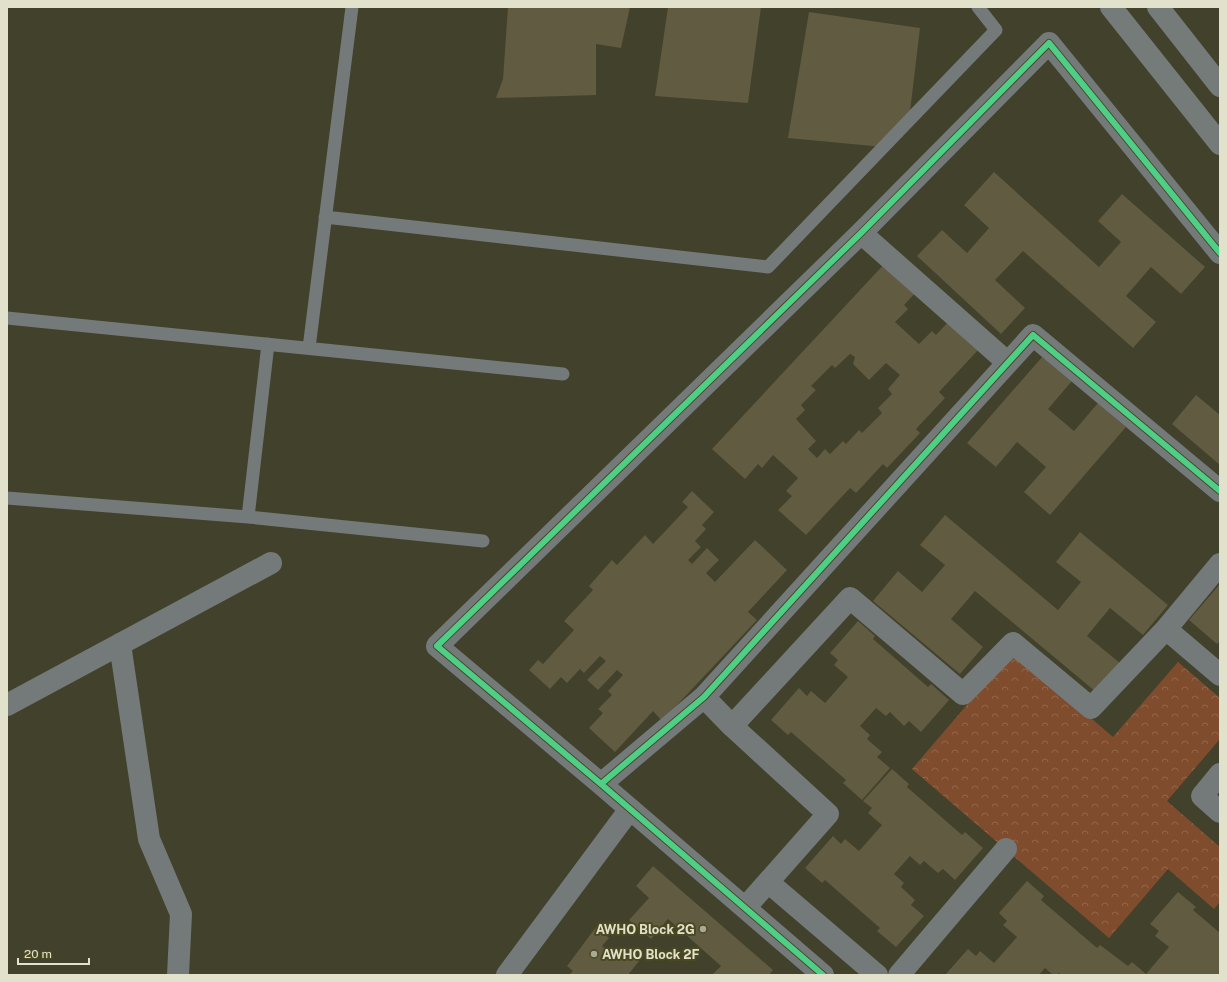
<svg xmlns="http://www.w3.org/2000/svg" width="1227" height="982" font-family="'Public Sans',sans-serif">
	<defs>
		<pattern id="park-crowns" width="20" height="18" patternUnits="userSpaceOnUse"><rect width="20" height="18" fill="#804c2e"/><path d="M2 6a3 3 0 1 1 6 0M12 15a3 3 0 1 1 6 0" fill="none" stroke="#92664b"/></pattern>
	</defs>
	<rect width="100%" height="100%" fill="#42412b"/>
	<path fill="url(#park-crowns)" d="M 1013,651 L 1113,737 L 1178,662 L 1220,698 L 1220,739 L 1167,801 L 1220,847 L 1220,902 L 1214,909 L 1168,869 L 1109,938 L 912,769 Z"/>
	<path fill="#605b41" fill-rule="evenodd" d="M 508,7 L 630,7 L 621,48 L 596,44 L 596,95 L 496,98 L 503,79 Z
		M 668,7 L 761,7 L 748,103 L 655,96 Z
		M 809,12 L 920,28 L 909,120 L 883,147 L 788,138 Z
		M 994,172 L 1099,267 L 1121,242 L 1098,221 L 1122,194 L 1205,267 L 1181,294 L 1151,267 L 1126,296 L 1156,322 L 1133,348 L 1023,251 L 995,280 L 1025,308 L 1001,334 L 917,256 L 942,230 L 967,253 L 989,228 L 964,205 Z
		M 887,261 L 918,290 L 904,305 L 908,309 L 895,322 L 919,344 L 932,331 L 936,335 L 950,320 L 980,348 L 939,392 L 945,398 L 916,429 L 920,433 L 887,468 L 883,464 L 856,493 L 850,488 L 806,535 L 778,510 L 792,496 L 786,491 L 798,478 L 773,455 L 762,468 L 758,464 L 745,479 L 712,449 ZM 850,354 L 855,357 L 853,364 L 869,380 L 886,363 L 900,375 L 888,389 L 892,394 L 878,408 L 882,413 L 862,433 L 859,430 L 846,444 L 843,441 L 830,454 L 825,449 L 817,458 L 808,449 L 816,441 L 796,419 L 805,410 L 801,405 L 816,390 L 811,386 L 832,365 L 835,368 Z
		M 1043,356 L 1072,381 L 1048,409 L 1074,431 L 1098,403 L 1126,427 L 1050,515 L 1024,492 L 1046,467 L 1017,442 L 996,467 L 967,443 Z
		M 1196,395 L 1220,415 L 1220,465 L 1172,424 Z
		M 692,491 L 714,512 L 702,525 L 706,529 L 695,541 L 701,547 L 688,560 L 692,564 L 707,548 L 719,560 L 706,573 L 715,582 L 755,540 L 787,570 L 748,612 L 757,620 L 662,721 L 653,711 L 615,752 L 589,728 L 603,713 L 598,709 L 612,695 L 608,691 L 623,675 L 617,670 L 598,690 L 587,680 L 606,661 L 600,656 L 584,673 L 580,669 L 567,683 L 561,677 L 550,689 L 529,670 L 538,660 L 543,664 L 574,630 L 564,621 L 593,590 L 589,586 L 612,560 L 617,565 L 645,535 L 653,544 L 688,507 L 682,502 Z
		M 945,515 L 1058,610 L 1081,582 L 1056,562 L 1080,532 L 1168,605 L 1143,635 L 1110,608 L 1087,636 L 1120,663 L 1096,692 L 975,591 L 951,619 L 983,647 L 960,674 L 873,601 L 898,571 L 922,592 L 945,565 L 920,545 Z
		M 1220,584 L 1220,641 L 1217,644 L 1189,620 Z
		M 858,621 L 875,636 L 873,639 L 928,687 L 931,684 L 949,700 L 921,732 L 909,721 L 904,726 L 890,712 L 886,716 L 876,708 L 860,726 L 870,735 L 867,739 L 882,752 L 877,757 L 890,768 L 862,800 L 843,783 L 846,780 L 791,732 L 788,735 L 771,720 L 799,688 L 807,696 L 811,691 L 825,703 L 848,677 L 834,665 L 838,660 L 830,653 Z
		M 892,769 L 909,784 L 907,787 L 962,835 L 965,832 L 983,848 L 955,880 L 943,869 L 938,873 L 924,861 L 920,865 L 910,856 L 894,874 L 904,883 L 901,887 L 915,900 L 911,905 L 924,916 L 896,947 L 877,931 L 880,928 L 825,880 L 822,883 L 805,868 L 833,836 L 841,844 L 845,839 L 859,851 L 882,825 L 868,813 L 872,808 L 863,801 Z
		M 653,866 L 773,970 L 769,975 L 712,975 L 721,966 L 668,919 L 651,939 L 629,920 L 649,898 L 636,886 Z
		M 1027,881 L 1044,896 L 1041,900 L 1097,948 L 1100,945 L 1128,966 L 1132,962 L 1146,974 L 1169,947 L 1155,936 L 1159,931 L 1150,924 L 1178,892 L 1196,907 L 1193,910 L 1220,933 L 1220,975 L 1061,975 L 1059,973 L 1057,975 L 1053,975 L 1045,968 L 1039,975 L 945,975 L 968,949 L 976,956 L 980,951 L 994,963 L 1017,937 L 1003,925 L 1007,921 L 999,913 Z
		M 596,927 L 609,938 L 602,946 L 618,958 L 625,949 L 639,961 L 628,975 L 569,975 L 573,971 L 567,966 Z"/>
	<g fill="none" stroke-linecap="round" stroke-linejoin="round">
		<path stroke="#747a79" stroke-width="13" d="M 325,217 L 768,267 L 996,30 L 978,7
			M 7,318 L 563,374
			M 309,348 L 352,7
			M 7,498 L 248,517 L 483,541
			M 248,517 L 268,344"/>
		<path stroke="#747a79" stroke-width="22" d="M 861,233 L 1007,362
			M 1220,564 L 1166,629 L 1220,675
			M 120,644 L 149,839 L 181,914 L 178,975
			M 704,697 L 732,726 L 850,598 L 963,694 L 1013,643 L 1091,708 L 1166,629
			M 7,705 L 271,563
			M 732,726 L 828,814 L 745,908
			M 1220,774 L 1202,796 L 1220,812
			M 601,784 L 704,697 L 1033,335 L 1220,491
			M 768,882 L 877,975
			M 507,975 L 630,809
			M 823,975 L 601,784 L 437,646 L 861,233 L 1049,43 L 1220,253
			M 899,975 L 1006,849"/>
		<path stroke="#757b78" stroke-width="22" d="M 1111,7 L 1220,144
			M 1158,7 L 1220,86"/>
		<g stroke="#4b4922" stroke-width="8">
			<path id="cycleway" d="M 601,784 L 704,697 L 1033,335 L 1220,491
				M 823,975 L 601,784 L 437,646 L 861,233 L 1049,43 L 1220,253"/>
		</g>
		<use href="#cycleway" stroke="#4dcf88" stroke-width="6"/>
	</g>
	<g fill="#aaaa94" stroke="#4b4922" stroke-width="1.5">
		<circle cx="703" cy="929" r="4"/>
		<circle cx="594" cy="954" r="4"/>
	</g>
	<g text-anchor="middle" stroke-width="4" stroke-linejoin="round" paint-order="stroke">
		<g font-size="13" font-weight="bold" fill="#e2e2cc" stroke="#4b4922" text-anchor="end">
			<text x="695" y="934">AWHO Block 2G</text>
			<text x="602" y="959" text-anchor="start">AWHO Block 2F</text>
		</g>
	</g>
	<rect width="1227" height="982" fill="none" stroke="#e2e2cc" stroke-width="16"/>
	<path d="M18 958v6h71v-6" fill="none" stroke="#e2e2cc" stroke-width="2"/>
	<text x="24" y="958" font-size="12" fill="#e2e2cc" stroke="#4b4922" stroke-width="3" paint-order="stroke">20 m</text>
</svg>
